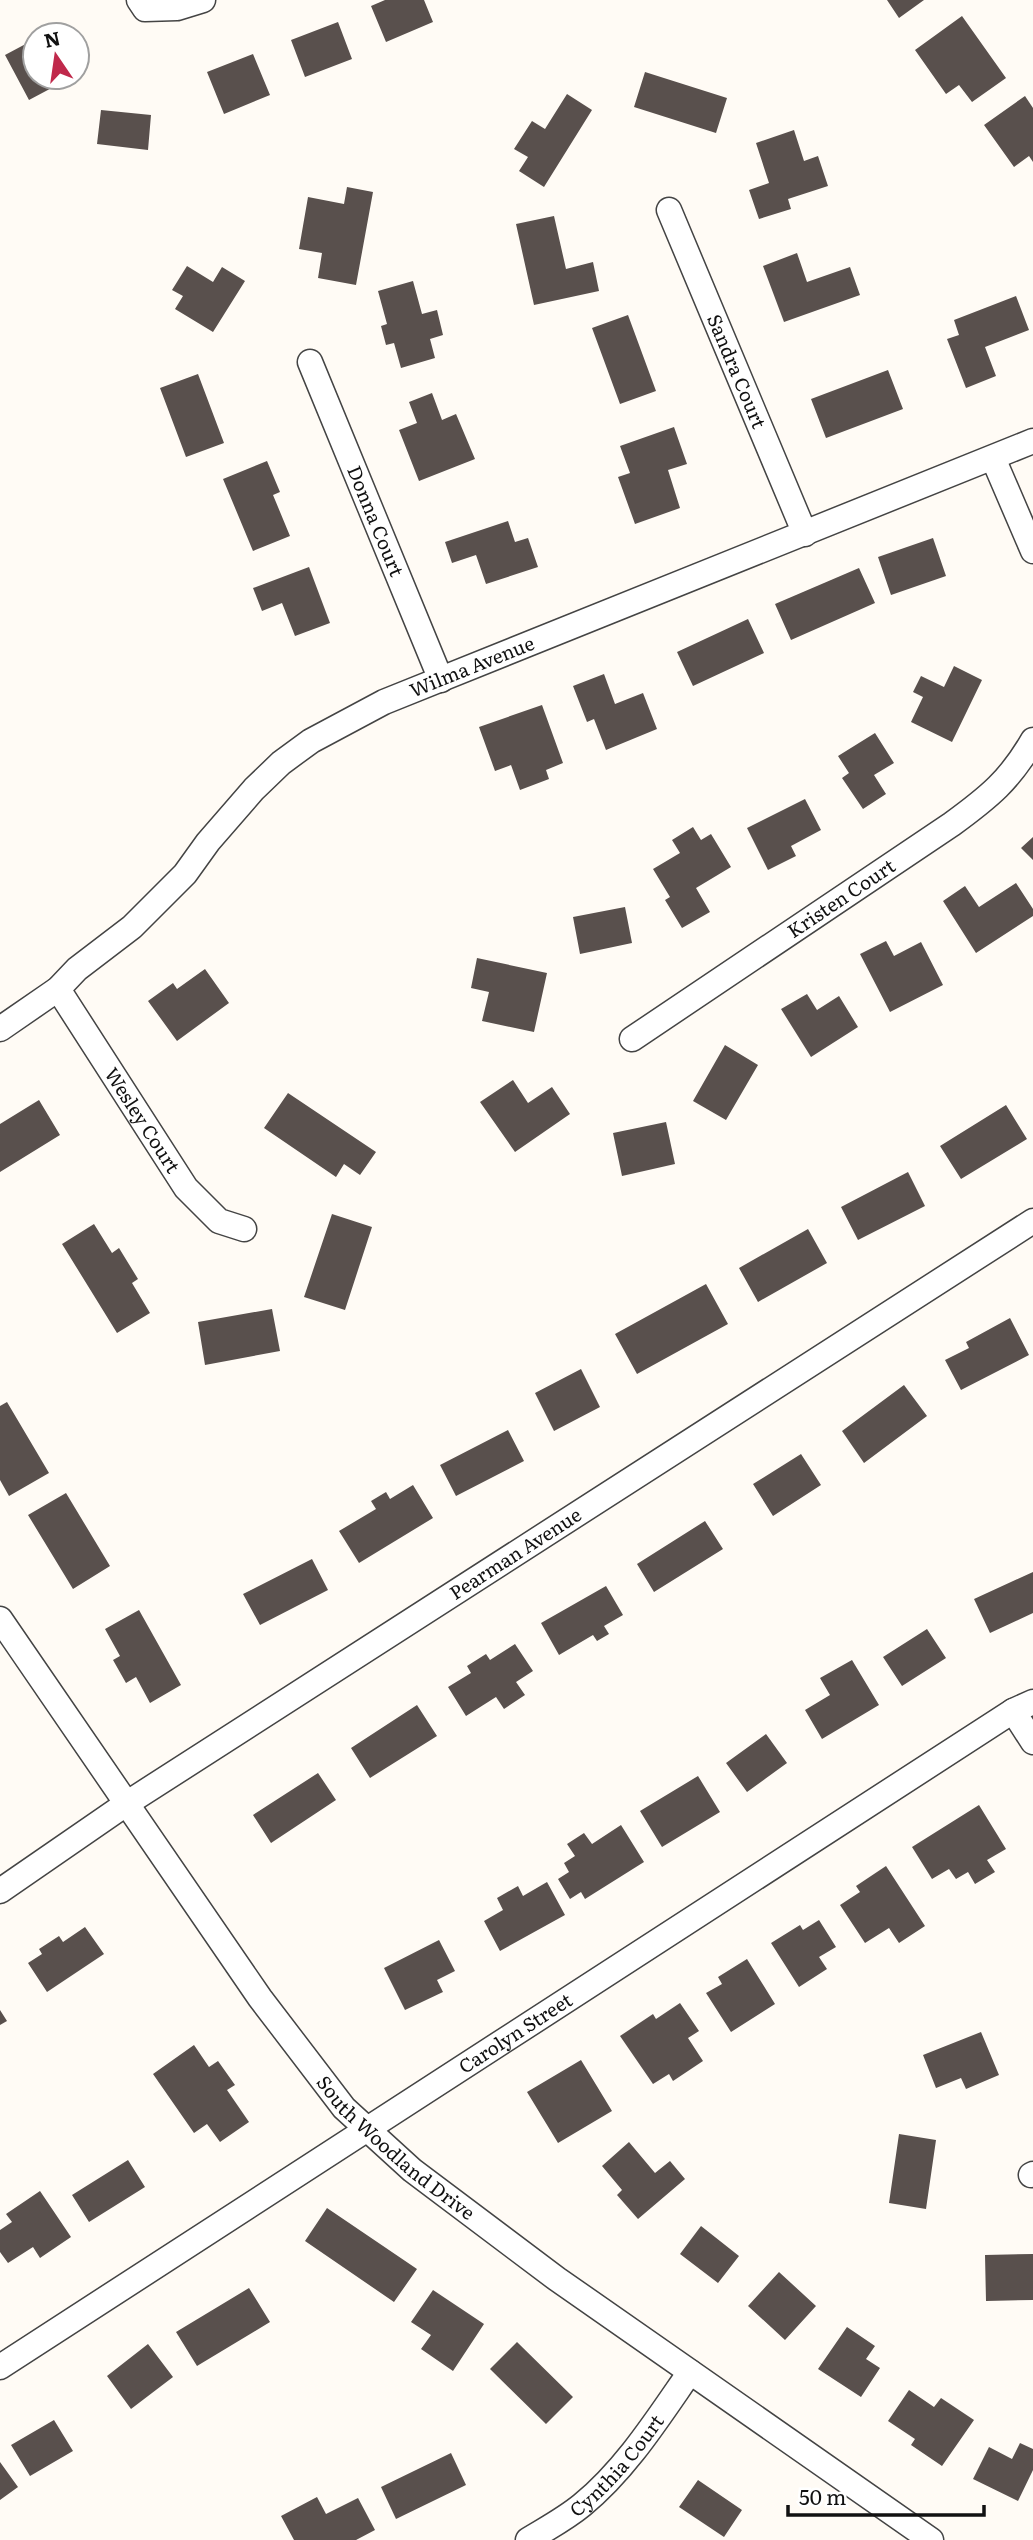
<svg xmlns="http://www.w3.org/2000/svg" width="1033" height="2540" font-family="Literata,serif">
	<rect width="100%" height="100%" fill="#fffbf5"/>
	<path fill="#59504d" d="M 385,0 L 424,0 L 433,22 L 386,42 L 371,6 Z
		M 887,0 L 924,0 L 899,18 Z
		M 962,16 L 1006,78 L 972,102 L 959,85 L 946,94 L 915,50 Z
		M 338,22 L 352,59 L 305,77 L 291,40 Z
		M 35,39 L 35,77 L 57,77 L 61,83 L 29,100 L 5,55 Z
		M 253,54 L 270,95 L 224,114 L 207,72 Z
		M 645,72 L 727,98 L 716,133 L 634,107 Z
		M 567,94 L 592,110 L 544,187 L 519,171 L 528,157 L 514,149 L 532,121 L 545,129 Z
		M 1025,96 L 1033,108 L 1033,162 L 1029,156 L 1014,167 L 984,125 Z
		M 101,110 L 151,115 L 148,150 L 97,144 Z
		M 794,130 L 804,161 L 818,156 L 828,186 L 788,199 L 791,209 L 759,219 L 749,190 L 769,183 L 756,143 Z
		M 347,187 L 373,192 L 356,285 L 318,278 L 322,253 L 299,249 L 308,197 L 344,204 Z
		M 554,216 L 566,269 L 593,262 L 599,291 L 534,305 L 516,224 Z
		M 797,253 L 807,282 L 850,267 L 860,295 L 784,322 L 763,266 Z
		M 187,266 L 213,282 L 222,267 L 245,281 L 213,332 L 175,309 L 183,296 L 172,290 Z
		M 413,281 L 422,314 L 437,310 L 443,335 L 430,339 L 435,358 L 401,368 L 394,343 L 386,345 L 381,326 L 387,324 L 378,291 Z
		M 1016,296 L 1029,330 L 985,347 L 996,376 L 966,388 L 947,339 L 959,335 L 954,320 Z
		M 628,315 L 656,391 L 620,404 L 592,328 Z
		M 888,370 L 903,409 L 826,438 L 811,399 Z
		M 198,374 L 224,443 L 186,457 L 160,388 Z
		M 432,393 L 442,420 L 456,414 L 475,459 L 419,481 L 399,430 L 417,423 L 409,402 Z
		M 674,427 L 687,464 L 668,470 L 680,508 L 635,524 L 618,477 L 630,473 L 620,446 Z
		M 267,461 L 280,492 L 273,495 L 290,536 L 253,551 L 223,479 Z
		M 508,521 L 515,542 L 528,538 L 538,567 L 486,584 L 476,555 L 452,563 L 445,542 Z
		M 933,538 L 946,576 L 891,595 L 878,557 Z
		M 309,567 L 330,623 L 295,636 L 282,603 L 262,611 L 253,588 Z
		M 859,568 L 875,603 L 791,640 L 775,604 Z
		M 748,619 L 764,653 L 693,686 L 677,652 Z
		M 954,666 L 982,680 L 952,742 L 911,722 L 923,697 L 913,692 L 921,676 L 944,687 Z
		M 604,674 L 615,704 L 643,693 L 657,729 L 606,750 L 594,719 L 587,722 L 573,686 Z
		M 542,705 L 563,763 L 546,770 L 549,779 L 520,790 L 511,765 L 495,771 L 479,727 Z
		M 875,733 L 894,763 L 874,775 L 886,794 L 863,809 L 842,778 L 849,773 L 838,756 Z
		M 805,799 L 821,830 L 791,846 L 796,856 L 768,870 L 747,828 Z
		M 693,827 L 701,840 L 711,834 L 731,867 L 696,888 L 710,912 L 682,928 L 665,900 L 670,897 L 653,869 L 680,853 L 672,840 Z
		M 1033,837 L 1033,860 L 1021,848 Z
		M 1016,883 L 1033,909 L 1033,916 L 976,953 L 943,901 L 965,886 L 979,907 Z
		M 625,907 L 632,943 L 580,954 L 573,917 Z
		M 886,941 L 894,956 L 921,942 L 943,985 L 890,1012 L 860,954 Z
		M 477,958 L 547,973 L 534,1032 L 482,1021 L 489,992 L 471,988 Z
		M 205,969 L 229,1003 L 177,1041 L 148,1001 L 173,983 L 177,989 Z
		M 807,994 L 817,1010 L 839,996 L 858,1027 L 811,1057 L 781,1009 Z
		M 725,1045 L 758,1065 L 726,1120 L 693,1101 Z
		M 513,1080 L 528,1103 L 552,1087 L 570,1114 L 515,1152 L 480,1102 Z
		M 288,1093 L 376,1152 L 360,1175 L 344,1164 L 336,1177 L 264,1128 Z
		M 39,1100 L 60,1135 L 0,1172 L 0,1124 Z
		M 1006,1105 L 1027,1139 L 961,1179 L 940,1146 Z
		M 666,1122 L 675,1164 L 622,1176 L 613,1133 Z
		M 908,1172 L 925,1206 L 858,1240 L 841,1207 Z
		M 332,1214 L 372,1227 L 345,1310 L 304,1297 Z
		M 94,1224 L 112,1253 L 119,1248 L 138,1279 L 132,1283 L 150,1313 L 117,1333 L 62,1244 Z
		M 808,1229 L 827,1263 L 758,1302 L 739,1268 Z
		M 706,1284 L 728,1324 L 637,1374 L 615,1334 Z
		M 272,1309 L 280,1351 L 205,1365 L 198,1322 Z
		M 1010,1318 L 1029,1355 L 961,1390 L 945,1360 L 969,1348 L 966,1342 Z
		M 581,1369 L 600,1407 L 554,1431 L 535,1393 Z
		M 904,1385 L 927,1416 L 864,1463 L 842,1431 Z
		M 7,1402 L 49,1473 L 9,1496 L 0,1480 L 0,1406 Z
		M 508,1430 L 524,1461 L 456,1496 L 440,1465 Z
		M 801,1454 L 821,1485 L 773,1516 L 753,1484 Z
		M 413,1485 L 433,1518 L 359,1563 L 339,1531 L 376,1509 L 371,1501 L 386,1492 L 390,1499 Z
		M 66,1493 L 110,1566 L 73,1589 L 28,1515 Z
		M 705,1521 L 723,1549 L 654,1592 L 637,1564 Z
		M 312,1559 L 328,1590 L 260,1625 L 243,1594 Z
		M 1033,1572 L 1033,1613 L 990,1633 L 974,1599 Z
		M 606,1586 L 623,1615 L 604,1626 L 609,1634 L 597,1641 L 593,1635 L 559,1655 L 541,1623 Z
		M 139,1610 L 181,1685 L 150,1703 L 136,1677 L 126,1683 L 113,1660 L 120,1656 L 105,1629 Z
		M 927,1629 L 946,1658 L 902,1686 L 883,1657 Z
		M 515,1644 L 533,1671 L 516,1682 L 525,1695 L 504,1709 L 496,1697 L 466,1716 L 448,1687 L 471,1673 L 467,1666 L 486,1654 L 490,1660 Z
		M 852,1660 L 879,1705 L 822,1739 L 805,1710 L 830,1695 L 820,1678 Z
		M 417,1705 L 437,1736 L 370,1778 L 351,1748 Z
		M 766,1734 L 787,1763 L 747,1792 L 726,1763 Z
		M 318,1773 L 336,1800 L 271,1843 L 253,1815 Z
		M 698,1776 L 720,1812 L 662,1847 L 640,1811 Z
		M 979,1805 L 1006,1849 L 987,1860 L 995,1872 L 975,1884 L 968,1872 L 956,1879 L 949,1869 L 932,1879 L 912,1847 Z
		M 621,1825 L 644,1862 L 585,1899 L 581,1892 L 570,1899 L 558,1879 L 569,1872 L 564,1863 L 575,1856 L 567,1844 L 584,1833 L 592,1844 Z
		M 886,1866 L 925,1926 L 899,1943 L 889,1928 L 865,1943 L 840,1905 L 860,1892 L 856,1886 Z
		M 547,1882 L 565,1915 L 500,1951 L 484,1921 L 503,1910 L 497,1898 L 518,1886 L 523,1896 Z
		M 819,1920 L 836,1947 L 819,1957 L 827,1969 L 799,1987 L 771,1943 L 800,1925 L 803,1930 Z
		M 85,1927 L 104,1954 L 47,1992 L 28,1963 L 42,1954 L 39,1949 L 59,1936 L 63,1942 Z
		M 439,1940 L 455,1971 L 437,1980 L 443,1992 L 405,2010 L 384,1968 Z
		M 747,1959 L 775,2004 L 731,2032 L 706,1993 L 722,1984 L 718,1977 Z
		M 680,2003 L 699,2031 L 688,2038 L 703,2061 L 673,2081 L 669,2074 L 653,2084 L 620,2036 L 653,2014 L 656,2019 Z
		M 0,2010 L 7,2021 L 0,2025 Z
		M 981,2032 L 999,2075 L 966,2089 L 961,2078 L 936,2088 L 923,2055 Z
		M 194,2045 L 209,2067 L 218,2061 L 235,2085 L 227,2090 L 249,2122 L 220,2142 L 207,2124 L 194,2133 L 153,2074 Z
		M 581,2060 L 612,2111 L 558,2143 L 527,2092 Z
		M 899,2134 L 936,2140 L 926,2209 L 889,2203 Z
		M 629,2142 L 655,2173 L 670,2161 L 685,2179 L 638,2219 L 617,2195 L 622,2190 L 602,2166 Z
		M 128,2160 L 145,2187 L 89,2222 L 72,2195 Z
		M 40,2191 L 71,2237 L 40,2258 L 33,2247 L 8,2263 L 0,2252 L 0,2230 L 12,2222 L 6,2214 Z
		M 327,2208 L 417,2269 L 394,2302 L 305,2241 Z
		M 701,2226 L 739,2256 L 718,2283 L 680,2254 Z
		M 1033,2254 L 1033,2300 L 986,2301 L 985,2255 Z
		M 779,2272 L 816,2306 L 785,2340 L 748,2306 Z
		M 249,2288 L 270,2322 L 197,2366 L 176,2332 Z
		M 433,2290 L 484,2324 L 453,2371 L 421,2349 L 431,2335 L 411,2322 Z
		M 847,2327 L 875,2346 L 866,2359 L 880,2368 L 861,2397 L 818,2369 Z
		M 517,2342 L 573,2397 L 546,2424 L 490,2369 Z
		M 148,2344 L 173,2377 L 131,2409 L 107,2376 Z
		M 909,2390 L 934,2407 L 941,2398 L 974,2420 L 942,2466 L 911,2445 L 915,2439 L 888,2421 Z
		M 54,2420 L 73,2451 L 30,2476 L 11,2445 Z
		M 1020,2443 L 1033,2449 L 1033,2470 L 1018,2501 L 973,2479 L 989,2447 L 1012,2459 Z
		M 451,2453 L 466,2485 L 396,2519 L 381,2487 Z
		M 0,2462 L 18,2487 L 0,2500 Z
		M 698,2480 L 742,2510 L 724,2537 L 679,2507 Z
		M 317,2497 L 326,2514 L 358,2498 L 375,2530 L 356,2540 L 294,2540 L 281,2516 Z"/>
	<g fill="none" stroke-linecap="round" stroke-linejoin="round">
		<g stroke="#444" stroke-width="27">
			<g id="minor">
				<path d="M 139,0 L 145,9 L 177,8 L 203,0"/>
				<path id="s1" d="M 669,210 L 805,534"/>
				<path id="s2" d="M 310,362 L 441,680"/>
				<path d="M 993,458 L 1033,551"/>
				<path id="s3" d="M 58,989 L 186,1188 L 219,1221 L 244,1229"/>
				<path id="s4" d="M 0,1029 L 58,989 L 77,969 L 132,927 L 185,874 L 208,842 L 254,789 L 281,763 L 311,741 L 384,702 L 1033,441"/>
				<path id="s5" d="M 632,1039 L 952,824 C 989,797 1010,780 1033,740"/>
				<path id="s6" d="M 0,1619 L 260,1998 L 344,2108 L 412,2170 L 557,2279 L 931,2540"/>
				<path d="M 1013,1711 L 1033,1742"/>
				<path id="s7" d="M 0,1891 L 126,1804 L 1033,1221"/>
				<path d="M 1031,2175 L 1033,2174"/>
				<path id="s8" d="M 0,2367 L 1013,1711 L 1033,1702"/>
				<path id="s9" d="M 528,2540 C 546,2529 565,2519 582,2505 C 626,2469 658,2418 690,2372"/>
			</g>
		</g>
		<use href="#minor" stroke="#fff" stroke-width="24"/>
	</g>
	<g text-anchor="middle" stroke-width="7" stroke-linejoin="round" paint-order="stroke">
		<g font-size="19" fill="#111" stroke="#fff">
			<text dy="7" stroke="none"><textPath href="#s1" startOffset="175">Sandra Court</textPath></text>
			<text dy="7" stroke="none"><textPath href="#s2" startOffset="172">Donna Court</textPath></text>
			<text dy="7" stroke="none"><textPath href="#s4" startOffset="604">Wilma Avenue</textPath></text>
			<text dy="7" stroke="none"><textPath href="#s5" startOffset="252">Kristen Court</textPath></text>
			<text dy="7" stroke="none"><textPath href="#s3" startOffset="156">Wesley Court</textPath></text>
			<text dy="7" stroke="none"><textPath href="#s7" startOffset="616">Pearman Avenue</textPath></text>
			<text dy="7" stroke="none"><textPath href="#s8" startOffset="614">Carolyn Street</textPath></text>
			<text dy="7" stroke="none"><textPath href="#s6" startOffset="663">South Woodland Drive</textPath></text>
			<text dy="7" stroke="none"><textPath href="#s9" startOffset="117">Cynthia Court</textPath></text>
		</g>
	</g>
	<g transform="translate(56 56) rotate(347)"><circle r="33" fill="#ffffff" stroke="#a0a0a0" stroke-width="2"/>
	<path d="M0-5L12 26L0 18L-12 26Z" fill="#c0294b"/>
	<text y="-10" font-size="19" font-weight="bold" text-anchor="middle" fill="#111111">N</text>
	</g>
	<path d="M788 2505v10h196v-10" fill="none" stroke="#111111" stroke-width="3.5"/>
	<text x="799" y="2505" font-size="21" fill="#111111" stroke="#ffffff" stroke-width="5" paint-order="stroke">50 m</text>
</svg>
